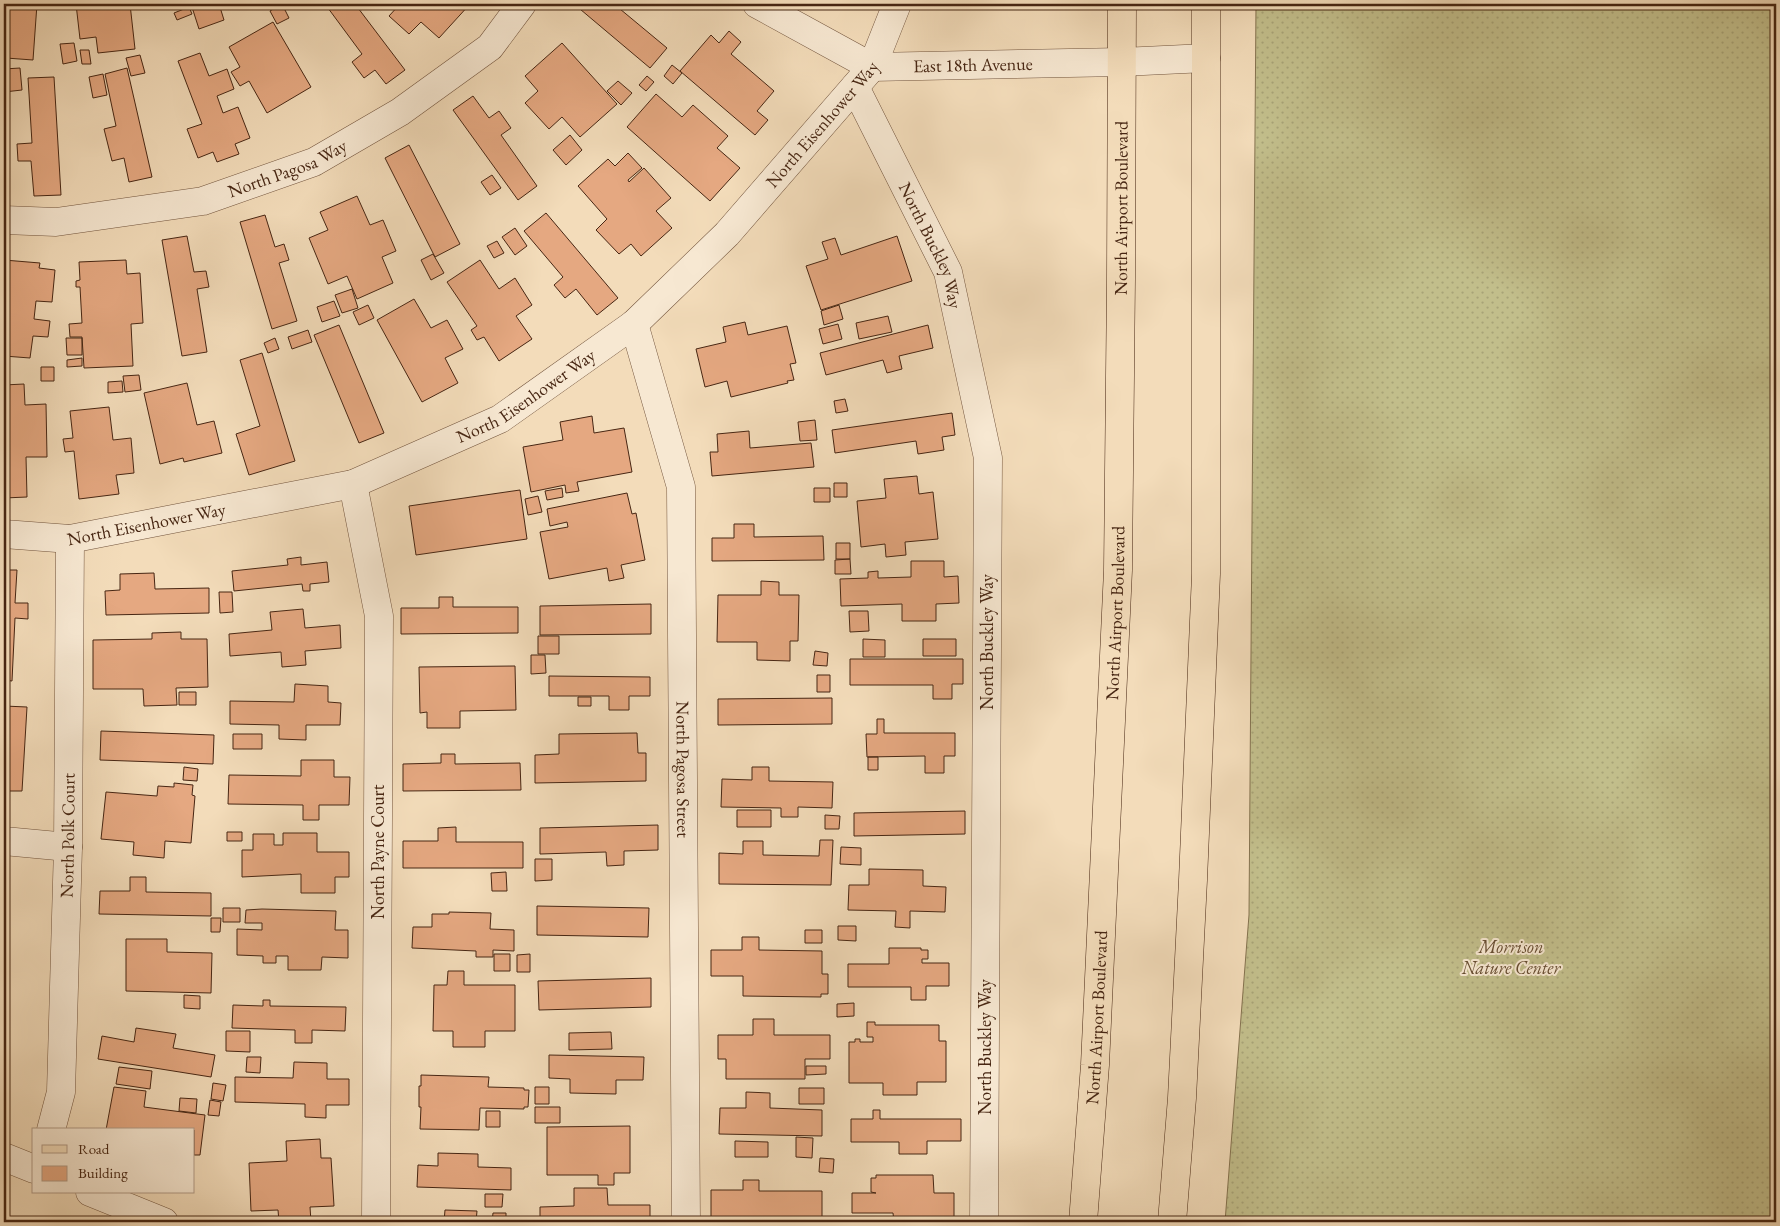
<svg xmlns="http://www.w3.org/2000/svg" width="1780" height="1226" font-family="'EB Garamond',serif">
	<defs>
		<pattern id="grass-dots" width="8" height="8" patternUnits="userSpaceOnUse" patternTransform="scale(1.25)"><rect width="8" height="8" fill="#c2be8b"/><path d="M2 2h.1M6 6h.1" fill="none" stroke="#a8a377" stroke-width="1.8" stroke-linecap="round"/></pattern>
	</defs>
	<rect width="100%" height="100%" fill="#f3dcba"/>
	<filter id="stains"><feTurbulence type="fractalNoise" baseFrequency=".004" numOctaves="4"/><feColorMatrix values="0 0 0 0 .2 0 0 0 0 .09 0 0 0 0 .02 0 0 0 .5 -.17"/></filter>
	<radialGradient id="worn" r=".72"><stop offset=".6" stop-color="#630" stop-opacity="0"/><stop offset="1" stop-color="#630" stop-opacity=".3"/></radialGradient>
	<path fill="url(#grass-dots)" stroke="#84724f" d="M 1256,4 L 1776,4 L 1776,1222 L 1225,1222 L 1249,915 Z"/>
	<path fill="#e5a881" stroke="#472613" d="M 10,4 L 37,4 L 33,60 L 6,58 L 9,17 L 4,16 L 4,5 L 10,5 Z
		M 76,4 L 130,4 L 135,49 L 98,53 L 96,37 L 80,39 Z
		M 191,4 L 219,4 L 224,20 L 199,29 Z
		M 282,4 L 289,18 L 277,24 L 270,11 Z
		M 325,4 L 355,4 L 405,70 L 386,84 L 375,70 L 364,78 L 352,62 L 362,54 Z
		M 357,4 L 370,4 L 361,10 Z
		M 400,4 L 470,4 L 439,38 L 421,22 L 409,34 L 389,16 Z
		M 574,4 L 614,4 L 667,48 L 650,68 Z
		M 189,7 L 192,14 L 177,20 L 174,13 Z
		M 273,22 L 311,87 L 267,113 L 249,81 L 240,86 L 231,72 L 240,67 L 229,47 Z
		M 729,31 L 741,42 L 731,54 L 774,91 L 757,111 L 768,120 L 755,135 L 680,71 L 711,35 L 719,43 Z
		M 74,43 L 77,61 L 63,64 L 60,44 Z
		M 562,43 L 617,104 L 580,137 L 562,117 L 549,129 L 525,103 L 538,91 L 525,76 Z
		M 80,50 L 89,50 L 91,64 L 82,64 Z
		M 200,53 L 209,76 L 227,69 L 234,89 L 217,96 L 223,113 L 238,107 L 250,138 L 235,144 L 239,154 L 217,162 L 213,152 L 198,158 L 187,129 L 202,124 L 178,61 Z
		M 140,55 L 145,73 L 131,76 L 126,58 Z
		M 672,65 L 682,73 L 673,84 L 664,76 Z
		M 20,68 L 22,90 L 4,92 L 4,69 Z
		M 127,68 L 152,177 L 129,182 L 124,158 L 112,161 L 104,129 L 116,126 L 105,74 Z
		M 103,74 L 107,95 L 93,98 L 89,77 Z
		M 647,76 L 654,82 L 646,91 L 639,85 Z
		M 54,77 L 61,195 L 34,196 L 31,161 L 18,161 L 17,144 L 32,143 L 28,78 Z
		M 618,81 L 632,93 L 621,105 L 607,91 Z
		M 656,94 L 682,117 L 693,105 L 728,136 L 717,148 L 740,168 L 710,201 L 627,127 Z
		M 473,96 L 489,118 L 499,111 L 511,128 L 501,135 L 537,186 L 518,200 L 453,110 Z
		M 570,135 L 582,150 L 566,165 L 553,150 Z
		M 409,145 L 460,244 L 435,257 L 385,158 Z
		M 628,153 L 642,168 L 628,180 L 629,182 L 644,168 L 671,198 L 656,211 L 672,228 L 641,256 L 631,244 L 619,254 L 596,230 L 607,219 L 578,186 L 608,159 L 615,166 Z
		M 492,175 L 501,188 L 490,195 L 481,182 Z
		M 357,196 L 370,225 L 383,220 L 396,251 L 382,257 L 393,283 L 357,299 L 347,276 L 328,284 L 309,238 L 328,230 L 320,212 Z
		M 546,213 L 618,298 L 597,315 L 576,289 L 565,298 L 554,285 L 563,277 L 524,231 Z
		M 265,215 L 275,247 L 284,244 L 289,260 L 279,263 L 297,321 L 272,329 L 240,222 Z
		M 515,228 L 527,246 L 515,255 L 502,237 Z
		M 187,236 L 194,272 L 206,271 L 209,287 L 197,289 L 207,352 L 182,356 L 162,240 Z
		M 897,236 L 912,281 L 821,310 L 806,266 L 828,259 L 822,242 L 835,238 L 841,255 Z
		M 497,241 L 504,253 L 494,258 L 487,246 Z
		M 433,254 L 444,273 L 431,280 L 421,260 Z
		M 4,260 L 40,263 L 39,268 L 55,270 L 52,302 L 36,301 L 34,319 L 50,321 L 48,337 L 33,336 L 30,358 L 4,356 Z
		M 126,260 L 127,274 L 140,273 L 143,323 L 131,324 L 133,366 L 84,368 L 82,337 L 70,337 L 69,324 L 82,323 L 80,287 L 76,287 L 76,281 L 80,280 L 79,262 Z
		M 480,260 L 499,289 L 515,278 L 532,305 L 516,316 L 532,339 L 499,361 L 484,337 L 477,340 L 471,330 L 477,326 L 447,282 Z
		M 352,289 L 358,308 L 342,313 L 335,295 Z
		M 414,299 L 431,328 L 447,320 L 463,349 L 445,358 L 458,383 L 422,402 L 377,320 Z
		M 334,301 L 340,316 L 322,322 L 317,307 Z
		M 368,305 L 374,318 L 359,325 L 353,312 Z
		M 839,305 L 843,319 L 824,325 L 821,311 Z
		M 888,316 L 892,332 L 859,339 L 856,323 Z
		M 745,322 L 748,335 L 787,326 L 796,363 L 790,364 L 794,380 L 787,381 L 788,383 L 731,397 L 727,381 L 705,387 L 696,349 L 726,342 L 723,327 Z
		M 838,324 L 842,339 L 823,344 L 819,329 Z
		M 339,325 L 384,433 L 359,443 L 314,335 Z
		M 928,325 L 933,348 L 899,356 L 902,369 L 887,373 L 883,360 L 826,375 L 820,353 Z
		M 308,330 L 312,342 L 292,349 L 288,337 Z
		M 66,338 L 82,338 L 82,355 L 67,355 Z
		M 275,338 L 279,349 L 268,353 L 264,343 Z
		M 262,353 L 295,461 L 249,475 L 236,434 L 260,426 L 240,360 Z
		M 82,358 L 82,366 L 67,367 L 67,360 Z
		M 41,367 L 54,367 L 54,381 L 41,381 Z
		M 139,375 L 141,390 L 125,392 L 123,376 Z
		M 122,381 L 123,392 L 108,393 L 108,382 Z
		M 187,383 L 197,425 L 214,421 L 222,453 L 184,462 L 183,458 L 160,464 L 144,393 Z
		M 24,384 L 25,405 L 46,404 L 47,457 L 26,457 L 27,497 L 4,498 L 4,385 Z
		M 845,399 L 848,411 L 836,413 L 834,401 Z
		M 109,407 L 113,440 L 131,438 L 134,473 L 116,475 L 119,494 L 79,499 L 74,451 L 65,452 L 63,439 L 73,438 L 70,411 Z
		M 952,413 L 955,435 L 942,437 L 944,450 L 918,454 L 916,441 L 835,453 L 832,430 Z
		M 592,416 L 594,433 L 624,428 L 632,472 L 577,482 L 579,491 L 566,493 L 565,485 L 531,492 L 523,447 L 563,440 L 560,422 Z
		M 815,420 L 817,440 L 800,441 L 798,422 Z
		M 749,431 L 750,448 L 811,443 L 814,467 L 712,476 L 710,452 L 718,452 L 717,434 Z
		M 917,476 L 919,494 L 933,492 L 938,539 L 905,542 L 906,555 L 886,557 L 885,544 L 861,547 L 857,501 L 886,498 L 884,479 Z
		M 834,483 L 847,483 L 847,497 L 834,497 Z
		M 562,488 L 563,497 L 547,500 L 545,491 Z
		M 814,488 L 830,488 L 830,502 L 814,502 Z
		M 520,490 L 527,539 L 416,555 L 409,506 Z
		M 627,493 L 632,514 L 636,513 L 645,560 L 621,565 L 624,578 L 609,581 L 607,568 L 549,579 L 540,532 L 568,527 L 567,522 L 550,526 L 547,509 Z
		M 538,496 L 542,512 L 528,515 L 525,499 Z
		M 734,524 L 754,524 L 754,537 L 823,536 L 824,560 L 712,561 L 712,538 L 734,538 Z
		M 836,543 L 850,543 L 850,559 L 836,559 Z
		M 301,557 L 301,565 L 327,562 L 329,582 L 310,584 L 310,591 L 303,591 L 302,584 L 234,591 L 232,571 L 288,565 L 287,559 Z
		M 850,559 L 851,574 L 835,574 L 835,560 Z
		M 911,561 L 944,561 L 944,577 L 958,576 L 959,603 L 936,604 L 936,621 L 902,621 L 902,604 L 841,606 L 840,579 L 868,578 L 868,572 L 878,571 L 878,578 L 911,577 Z
		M 4,570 L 17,570 L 15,603 L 28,603 L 28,619 L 15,618 L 12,681 L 4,680 Z
		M 154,573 L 155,589 L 209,588 L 209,613 L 106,615 L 105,591 L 120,590 L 120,574 Z
		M 761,581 L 779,582 L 779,595 L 799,595 L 798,641 L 790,641 L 790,661 L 757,660 L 757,642 L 717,642 L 718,595 L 761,595 Z
		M 219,592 L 232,592 L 233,612 L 220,613 Z
		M 439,597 L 453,597 L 453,607 L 518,607 L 518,633 L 401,634 L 401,608 L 439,608 Z
		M 651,604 L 651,634 L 540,635 L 540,606 Z
		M 303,609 L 305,628 L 340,625 L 341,648 L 305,651 L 306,665 L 282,667 L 281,652 L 230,656 L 229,634 L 272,630 L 270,612 Z
		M 849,611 L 868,611 L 869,631 L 850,632 Z
		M 181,632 L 181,639 L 207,639 L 208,687 L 176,688 L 177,705 L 144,706 L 143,689 L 93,689 L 93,640 L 152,639 L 152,633 Z
		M 538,636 L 559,636 L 559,654 L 538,654 Z
		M 863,639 L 885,640 L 885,657 L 863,657 Z
		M 923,639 L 956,639 L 956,656 L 923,656 Z
		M 815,651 L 828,653 L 827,666 L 813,665 Z
		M 531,655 L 545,655 L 546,673 L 531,674 Z
		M 850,659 L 963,659 L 963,684 L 952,684 L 952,699 L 933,699 L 933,685 L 850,685 Z
		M 515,666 L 516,710 L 460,711 L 460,728 L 427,728 L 427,712 L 420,713 L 419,667 Z
		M 817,675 L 830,675 L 830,692 L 817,692 Z
		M 549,676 L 650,677 L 650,696 L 629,696 L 629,710 L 609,710 L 609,696 L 549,696 Z
		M 295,684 L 328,686 L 328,702 L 341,703 L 340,725 L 306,725 L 306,740 L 279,739 L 279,725 L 230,724 L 230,701 L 294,702 Z
		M 179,692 L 196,692 L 196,705 L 179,705 Z
		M 578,697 L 591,697 L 591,706 L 578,706 Z
		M 832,698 L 832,724 L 718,725 L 718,699 Z
		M 4,706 L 27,707 L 22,791 L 4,791 Z
		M 877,719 L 884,719 L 884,733 L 955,733 L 955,756 L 944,756 L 944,773 L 925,773 L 925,756 L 867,757 L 866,734 L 877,734 Z
		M 101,731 L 214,735 L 213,764 L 100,760 Z
		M 637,733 L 638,753 L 646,753 L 646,781 L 535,783 L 535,755 L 559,754 L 559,734 Z
		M 233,734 L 262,734 L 262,749 L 233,749 Z
		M 441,754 L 455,754 L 455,764 L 520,763 L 521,790 L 403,791 L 403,764 L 441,763 Z
		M 868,757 L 878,757 L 878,770 L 868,770 Z
		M 301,760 L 334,760 L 334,777 L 350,777 L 349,805 L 319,805 L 319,820 L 303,820 L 303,805 L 228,804 L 229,775 L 301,776 Z
		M 184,767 L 198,769 L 197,781 L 183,780 Z
		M 752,767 L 769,767 L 769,781 L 833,782 L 832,808 L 798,807 L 798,817 L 781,817 L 781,808 L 721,807 L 722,779 L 752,780 Z
		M 174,783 L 193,785 L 192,795 L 195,796 L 191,843 L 165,841 L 164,858 L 133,855 L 134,842 L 101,839 L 106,792 L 157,796 L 158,786 L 174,787 Z
		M 737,810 L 771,810 L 771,827 L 737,827 Z
		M 965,811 L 965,834 L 854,836 L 854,813 Z
		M 825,815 L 840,816 L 839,829 L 825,829 Z
		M 658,825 L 658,850 L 624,851 L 624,865 L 607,866 L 606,852 L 540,854 L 540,828 Z
		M 456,827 L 456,842 L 523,842 L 523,868 L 403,868 L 403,841 L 438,841 L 438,828 Z
		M 227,832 L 242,832 L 242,841 L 227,841 Z
		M 283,833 L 317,833 L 317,852 L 349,852 L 349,877 L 335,877 L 335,893 L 301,893 L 301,874 L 242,877 L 242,850 L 253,850 L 253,834 L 274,834 L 274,845 L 283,845 Z
		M 820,840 L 833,840 L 831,885 L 719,884 L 719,853 L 743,854 L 743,841 L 763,841 L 763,855 L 819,856 Z
		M 841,847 L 861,848 L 861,865 L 840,864 Z
		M 535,859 L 552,859 L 552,880 L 535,881 Z
		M 869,869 L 923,870 L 923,886 L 946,887 L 945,912 L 910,911 L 910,928 L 895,927 L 896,911 L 848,910 L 849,885 L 869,885 Z
		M 506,872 L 507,891 L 492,891 L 491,873 Z
		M 130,877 L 146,877 L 146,892 L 211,893 L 211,916 L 99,914 L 100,891 L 130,891 Z
		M 537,906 L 649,908 L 648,937 L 537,935 Z
		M 223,908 L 240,908 L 240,922 L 223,922 Z
		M 262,909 L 336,911 L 335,930 L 348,930 L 348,958 L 322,957 L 321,970 L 288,970 L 288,956 L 276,956 L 276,963 L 263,963 L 263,956 L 237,955 L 237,929 L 262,930 L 262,923 L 245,923 L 246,910 Z
		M 449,912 L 491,913 L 490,929 L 514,930 L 514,951 L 493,950 L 493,957 L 476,957 L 476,951 L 412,948 L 413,927 L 432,927 L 432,914 L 449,914 Z
		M 211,918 L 221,918 L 220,932 L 211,932 Z
		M 838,926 L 856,926 L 856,941 L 838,940 Z
		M 805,930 L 822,930 L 822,943 L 805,943 Z
		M 742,937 L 759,937 L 759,950 L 822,951 L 822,974 L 828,974 L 828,994 L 821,994 L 821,997 L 743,996 L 743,976 L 711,976 L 711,950 L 742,950 Z
		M 126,939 L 167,939 L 167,952 L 212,953 L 211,993 L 126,991 Z
		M 889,948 L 921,948 L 921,950 L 928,950 L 928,959 L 922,959 L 922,963 L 949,963 L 949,986 L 926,986 L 926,1000 L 911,1000 L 911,987 L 848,987 L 848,964 L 889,964 Z
		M 494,954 L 510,954 L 510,971 L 494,971 Z
		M 530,954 L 530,972 L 517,972 L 517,955 Z
		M 448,971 L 464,971 L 464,985 L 515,985 L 515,1031 L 485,1031 L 485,1047 L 453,1047 L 453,1031 L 433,1031 L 434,985 L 447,985 Z
		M 651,978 L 651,1007 L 539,1010 L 538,981 Z
		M 184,995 L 200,996 L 200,1009 L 184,1008 Z
		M 263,1000 L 270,1000 L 270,1006 L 346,1007 L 345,1031 L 312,1030 L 312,1043 L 295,1043 L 295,1030 L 232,1028 L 233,1005 L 263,1006 Z
		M 854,1003 L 854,1016 L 837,1017 L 837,1004 Z
		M 753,1019 L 774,1019 L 774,1035 L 830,1035 L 830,1059 L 805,1059 L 805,1079 L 726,1079 L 726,1059 L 718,1059 L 718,1035 L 753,1035 Z
		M 867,1022 L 875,1022 L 875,1025 L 939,1025 L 939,1041 L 946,1041 L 946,1082 L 917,1082 L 917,1095 L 883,1095 L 883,1083 L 849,1083 L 849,1042 L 855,1042 L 855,1039 L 860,1039 L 860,1042 L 873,1042 L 873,1037 L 867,1037 Z
		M 136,1028 L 176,1034 L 173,1048 L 215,1055 L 211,1077 L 98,1059 L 102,1036 L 134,1042 Z
		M 226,1031 L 250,1031 L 250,1052 L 226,1051 Z
		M 611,1032 L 612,1049 L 569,1050 L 569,1033 Z
		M 549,1055 L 644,1057 L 643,1080 L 616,1080 L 616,1094 L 570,1093 L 570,1079 L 549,1078 Z
		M 247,1057 L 261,1057 L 260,1073 L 246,1072 Z
		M 294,1062 L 327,1063 L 327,1079 L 349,1079 L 349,1105 L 326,1105 L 326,1118 L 305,1117 L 305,1104 L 235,1102 L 235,1077 L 293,1078 Z
		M 806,1066 L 826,1066 L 826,1074 L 806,1075 Z
		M 119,1067 L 152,1071 L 150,1089 L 116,1084 Z
		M 421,1075 L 489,1077 L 488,1087 L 524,1088 L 524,1090 L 529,1090 L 528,1107 L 524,1107 L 524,1109 L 480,1108 L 479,1130 L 420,1129 L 421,1107 L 419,1107 L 419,1086 L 421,1086 Z
		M 213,1083 L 226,1085 L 223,1101 L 211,1099 Z
		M 114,1087 L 146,1091 L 144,1107 L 205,1115 L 200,1155 L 194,1155 L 194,1130 L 106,1130 Z
		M 535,1087 L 549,1087 L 549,1104 L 535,1104 Z
		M 799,1088 L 824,1088 L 824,1104 L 799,1104 Z
		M 746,1092 L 770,1093 L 770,1108 L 822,1110 L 822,1136 L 719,1134 L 720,1108 L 746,1108 Z
		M 180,1098 L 197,1099 L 196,1113 L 179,1111 Z
		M 210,1100 L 221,1102 L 219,1116 L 208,1115 Z
		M 535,1107 L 560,1107 L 560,1123 L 535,1123 Z
		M 873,1110 L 880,1110 L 880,1119 L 961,1119 L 961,1141 L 927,1141 L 927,1154 L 899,1154 L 899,1142 L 851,1142 L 851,1119 L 873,1119 Z
		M 486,1111 L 500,1111 L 500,1127 L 486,1127 Z
		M 630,1126 L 630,1173 L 614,1173 L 614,1185 L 598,1185 L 598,1175 L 547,1175 L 547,1127 Z
		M 796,1137 L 813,1138 L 812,1158 L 796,1157 Z
		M 320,1139 L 321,1158 L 331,1158 L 334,1206 L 310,1207 L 311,1222 L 279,1222 L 278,1210 L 251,1211 L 249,1163 L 287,1161 L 286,1141 Z
		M 735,1141 L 768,1142 L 768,1157 L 735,1157 Z
		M 438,1153 L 478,1154 L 478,1167 L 511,1168 L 511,1190 L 417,1187 L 418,1165 L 438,1166 Z
		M 820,1158 L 834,1159 L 833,1173 L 819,1172 Z
		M 876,1175 L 933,1175 L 934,1193 L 954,1193 L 954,1222 L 894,1222 L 893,1213 L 852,1213 L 852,1193 L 876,1193 L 871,1192 L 871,1178 L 876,1178 Z
		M 743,1180 L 759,1180 L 759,1191 L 822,1191 L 822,1217 L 711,1217 L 711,1190 L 743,1190 Z
		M 574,1188 L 607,1188 L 608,1205 L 650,1205 L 650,1222 L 540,1222 L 540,1207 L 574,1206 Z
		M 485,1194 L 503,1194 L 502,1207 L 485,1207 Z
		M 445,1210 L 477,1211 L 476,1222 L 444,1222 Z
		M 493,1213 L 506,1213 L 506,1222 L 492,1222 Z
		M 843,1219 L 856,1219 L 856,1222 L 843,1222 Z"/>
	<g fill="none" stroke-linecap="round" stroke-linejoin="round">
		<g stroke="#72543d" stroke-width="29">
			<g id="street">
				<path id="s1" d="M 757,4 L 872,67 L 1122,62 L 1206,58"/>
				<path id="s2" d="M 855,87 L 948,272 L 988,458 L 984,1222"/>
				<path id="s3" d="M 4,220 L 56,222 L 203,201 L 314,162 L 400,112 L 490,47 L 522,4"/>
				<path id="s4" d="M 634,324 L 681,487 L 686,1222"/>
				<path d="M 353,484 L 379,616 L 376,1222"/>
				<path id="s5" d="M 4,534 L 70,539 L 353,484 L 500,419 L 634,324 L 727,234 L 872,67 L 897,4"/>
				<path d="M 4,841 L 68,847"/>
				<path id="s6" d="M 51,1130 L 61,1092 L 68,847 L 70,539"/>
				<path d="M 4,1157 L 34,1169"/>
				<path d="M 90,1192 L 164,1222"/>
			</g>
		</g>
		<g stroke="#472613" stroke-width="29">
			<g id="primary">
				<path id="s7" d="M 1083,1222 L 1095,1065 L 1118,570 L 1121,279 L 1122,4"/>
				<path d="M 1172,1222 L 1182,1098 L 1193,880 L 1206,574 L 1206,4"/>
			</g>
		</g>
		<use href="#street" stroke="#f7e8d2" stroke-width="28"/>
		<use href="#primary" stroke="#f3dcba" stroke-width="28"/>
	</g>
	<g text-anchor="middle" stroke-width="4" stroke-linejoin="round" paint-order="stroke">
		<g font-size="18" fill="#472613" stroke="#f7e8d2">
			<text dy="6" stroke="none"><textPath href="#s1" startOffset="232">East 18th Avenue</textPath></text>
			<text dy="6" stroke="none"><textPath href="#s5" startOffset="954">North Eisenhower Way</textPath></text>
			<text dy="6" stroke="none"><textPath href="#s3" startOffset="291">North Pagosa Way</textPath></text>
			<text dy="6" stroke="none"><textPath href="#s7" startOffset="1015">North Airport Boulevard</textPath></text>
			<text dy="6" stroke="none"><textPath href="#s2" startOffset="176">North Buckley Way</textPath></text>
			<text dy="6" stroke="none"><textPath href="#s5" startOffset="549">North Eisenhower Way</textPath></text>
			<text dy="6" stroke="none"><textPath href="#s5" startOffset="144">North Eisenhower Way</textPath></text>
			<text dy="6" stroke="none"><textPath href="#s7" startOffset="610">North Airport Boulevard</textPath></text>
			<text transform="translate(987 642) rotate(-90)" y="6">North Buckley Way</text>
			<text dy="6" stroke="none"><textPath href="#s4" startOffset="452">North Pagosa Street</textPath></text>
			<text dy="6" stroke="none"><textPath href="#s6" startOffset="296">North Polk Court</textPath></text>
			<text transform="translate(378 852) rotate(-90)" y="6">North Payne Court</text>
			<text dy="6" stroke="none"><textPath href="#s7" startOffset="205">North Airport Boulevard</textPath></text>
			<text transform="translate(985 1047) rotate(-90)" y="6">North Buckley Way</text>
		</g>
		<g font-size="18" font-style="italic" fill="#664c31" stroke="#f7e8d2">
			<text x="1511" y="953">Morrison<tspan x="1511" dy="21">Nature Center</tspan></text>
		</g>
	</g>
	<rect width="1780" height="1226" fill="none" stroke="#f3dcba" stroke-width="20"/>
	<rect x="5" y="5" width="1770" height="1216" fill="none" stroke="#472613" stroke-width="2.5"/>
	<rect x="10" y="10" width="1760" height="1206" fill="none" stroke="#472613"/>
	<rect x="32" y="1128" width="162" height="65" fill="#f7e8d2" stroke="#b19a86"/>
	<rect x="42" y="1145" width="25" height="8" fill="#f3dcba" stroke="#b19a86"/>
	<text x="78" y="1154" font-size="15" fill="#472613">Road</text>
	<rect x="42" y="1166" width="25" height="15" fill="#e5a881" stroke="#b19a86"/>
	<text x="78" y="1178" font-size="15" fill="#472613">Building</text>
	<rect width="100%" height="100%" filter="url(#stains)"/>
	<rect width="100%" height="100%" fill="url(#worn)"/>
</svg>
